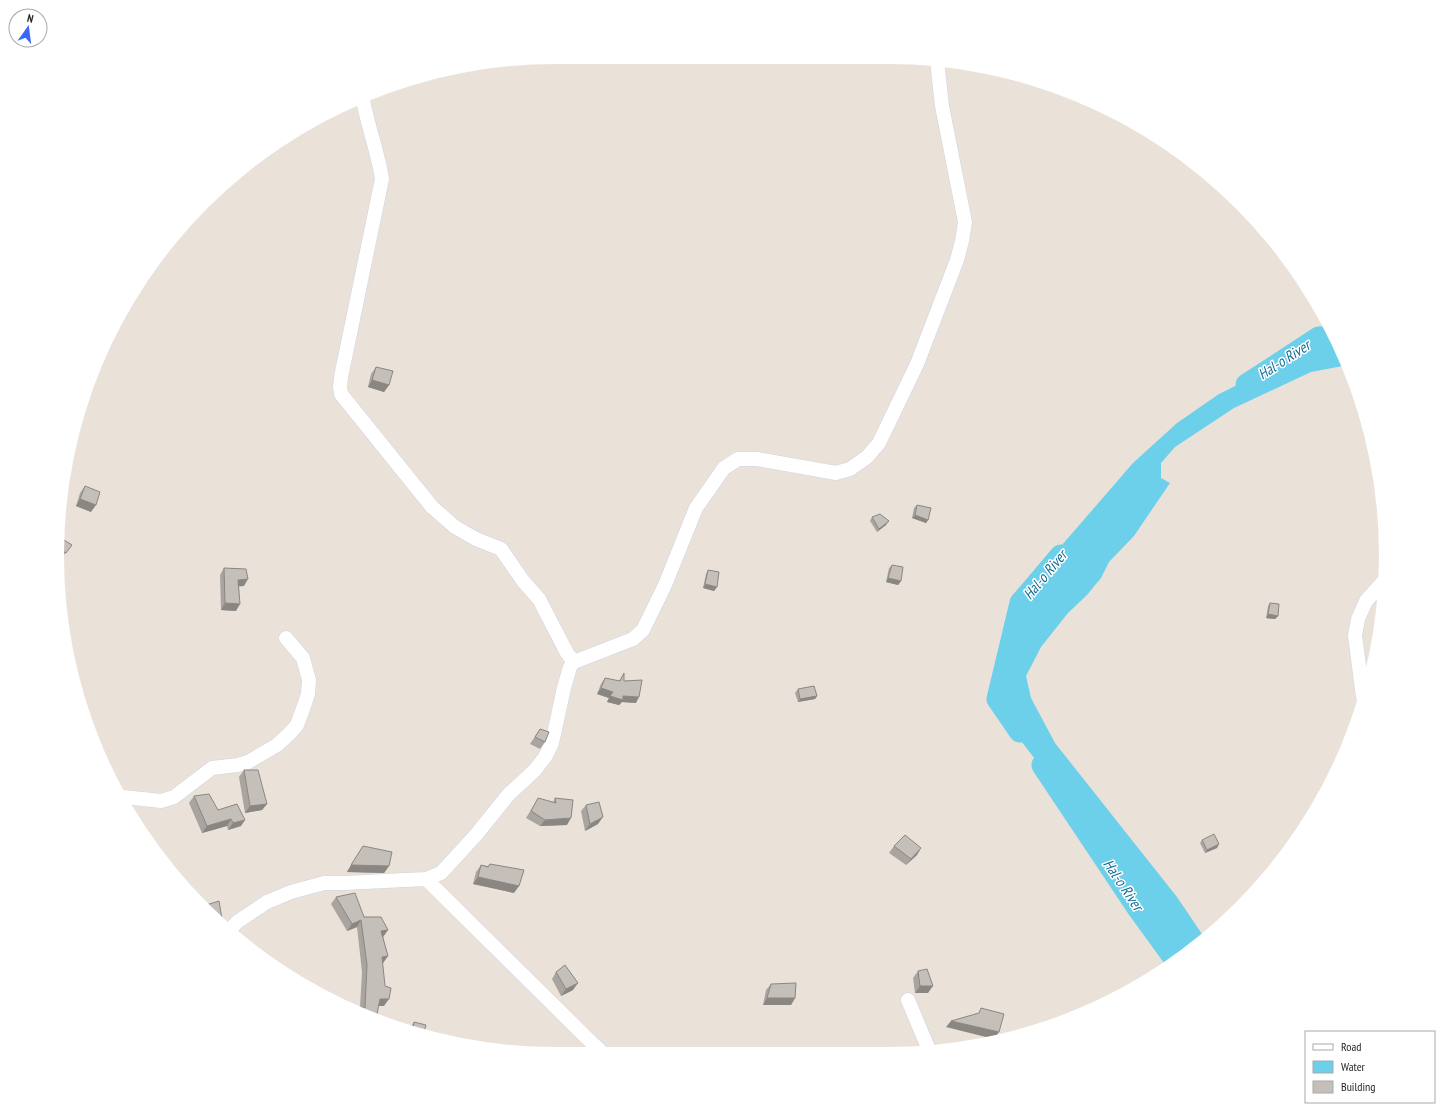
<svg xmlns="http://www.w3.org/2000/svg" width="1443" height="1111" font-family="'PT Sans Narrow',sans-serif">
	<rect width="100%" height="100%" fill="#eae2d9"/>
	<path fill="#6dd0eb" d="M 1335,341 L 1348,365 L 1311,372 L 1234,408 L 1175,447 L 1161,463 L 1161,478 L 1170,483 L 1134,536 L 1109,562 L 1101,578 L 1087,595 L 1068,613 L 1041,647 L 1026,676 L 1031,698 L 1055,743 L 1177,897 L 1204,937 L 1181,956 L 1146,903 L 1008,724 L 997,687 L 998,666 L 1022,621 L 1055,553 L 1133,463 L 1177,423 L 1219,394 L 1314,347 Z"/>
	<g fill="none" stroke-linecap="round" stroke-linejoin="round">
		<path stroke="#6dd0eb" stroke-width="23" d="M 1247,385 L 1319,338 L 1333,337
			M 1020,731 L 998,699 L 1021,603 L 1061,556
			M 1043,765 L 1139,909 L 1176,960"/>
		<g stroke="#cfd3e0" stroke-width="15">
			<path id="minor" d="M 363,100 C 368,127 378,152 382,179 L 341,377 L 340,387 L 341,394 L 432,507 L 455,527 L 476,539 L 501,549 L 523,581 L 539,599 L 567,653 L 574,662
				M 1363,697 L 1355,635 L 1358,619 L 1366,601 L 1383,582
				M 124,797 L 161,801 L 174,797 L 212,768 L 238,765 L 248,762 L 277,745 L 289,734 L 297,725 L 304,706 L 308,694 L 309,680 L 303,658 L 286,638
				M 426,879 L 593,1044 L 600,1050
				M 230,930 L 237,922 L 267,902 L 291,892 L 324,883 L 344,883 L 426,879 L 441,873 L 475,836 L 509,794 L 535,770 L 545,757 L 552,743 L 564,688 L 570,667 L 574,662 L 633,639 L 643,630 L 665,585 L 696,508 L 724,468 L 738,459 L 757,459 L 836,473 L 850,469 L 867,457 L 879,443 L 917,364 L 957,260 L 962,241 L 965,222 L 942,106 L 937,61
				M 908,1000 L 929,1050"/>
		</g>
		<use href="#minor" stroke="#fff" stroke-width="14"/>
	</g>
	<path fill="#a9a49f" d="M 376,367 L 389,385 L 384,392 L 368,387 L 371,374 Z
		M 85,486 L 91,512 L 76,506 L 80,493 Z
		M 917,505 L 928,520 L 926,523 L 912,518 L 914,508 Z
		M 872,517 L 886,525 L 877,532 L 870,521 Z
		M 59,537 L 72,545 L 63,556 L 57,553 Z
		M 892,565 L 901,581 L 898,585 L 886,582 L 889,568 Z
		M 224,568 L 244,586 L 239,586 L 236,611 L 221,610 L 220,575 Z
		M 708,570 L 717,587 L 714,591 L 703,588 L 706,574 Z
		M 1270,603 L 1278,616 L 1275,619 L 1266,618 L 1268,606 Z
		M 624,673 L 624,681 L 636,703 L 622,702 L 619,705 L 607,702 L 609,698 L 597,694 L 601,684 L 605,678 L 619,681 Z
		M 798,689 L 817,696 L 815,699 L 798,702 L 795,693 Z
		M 540,729 L 545,742 L 540,749 L 530,744 Z
		M 244,770 L 267,804 L 262,810 L 245,813 L 239,777 Z
		M 194,796 L 218,810 L 237,804 L 241,826 L 228,830 L 227,826 L 202,833 L 189,803 Z
		M 538,798 L 553,802 L 555,798 L 567,825 L 540,826 L 526,818 L 534,805 Z
		M 586,805 L 598,824 L 585,831 L 581,811 Z
		M 1202,840 L 1217,848 L 1205,853 L 1200,843 Z
		M 363,846 L 389,866 L 384,873 L 347,872 Z
		M 894,846 L 917,855 L 906,865 L 889,853 Z
		M 490,864 L 514,893 L 473,884 L 476,872 L 481,865 L 488,866 Z
		M 336,897 L 364,917 L 388,930 L 383,937 L 388,956 L 383,963 L 382,963 L 384,1006 L 378,1006 L 365,1016 L 352,1009 L 355,1006 L 360,1007 L 362,972 L 357,927 L 347,931 L 331,904 Z
		M 918,971 L 928,993 L 915,993 L 913,978 Z
		M 556,972 L 573,990 L 561,996 L 552,979 Z
		M 771,984 L 795,998 L 791,1005 L 763,1005 L 766,990 Z
		M 414,1022 L 424,1032 L 410,1028 Z"/>
	<path fill="#8a8682" d="M 372,380 L 389,385 L 384,392 L 368,387 Z
		M 80,499 L 96,505 L 91,512 L 76,506 Z
		M 915,515 L 928,520 L 926,523 L 912,518 Z
		M 889,521 L 886,525 L 877,532 L 879,529 Z
		M 888,578 L 901,581 L 898,585 L 886,582 Z
		M 248,579 L 244,586 L 233,587 L 238,580 Z
		M 705,584 L 717,587 L 714,591 L 703,588 Z
		M 225,603 L 240,604 L 236,611 L 221,610 Z
		M 1268,614 L 1278,616 L 1275,619 L 1266,618 Z
		M 601,688 L 613,692 L 609,698 L 597,694 Z
		M 610,696 L 623,696 L 639,697 L 636,703 L 622,702 L 619,705 L 607,702 Z
		M 817,696 L 815,699 L 798,702 L 800,699 Z
		M 267,804 L 262,810 L 245,813 L 250,806 Z
		M 603,817 L 598,824 L 585,831 L 590,824 Z
		M 571,818 L 567,825 L 540,826 L 545,820 Z
		M 231,819 L 227,826 L 202,833 L 207,826 Z
		M 245,820 L 241,826 L 228,830 L 233,823 Z
		M 1219,844 L 1217,848 L 1205,853 L 1207,850 Z
		M 921,848 L 917,855 L 906,865 L 911,859 Z
		M 351,865 L 389,866 L 384,873 L 347,872 Z
		M 478,877 L 519,886 L 514,893 L 473,884 Z
		M 361,920 L 357,927 L 347,931 L 352,924 Z
		M 388,930 L 383,937 L 376,938 L 381,931 Z
		M 388,956 L 383,963 L 377,964 L 382,957 Z
		M 578,983 L 573,990 L 561,996 L 566,989 Z
		M 920,986 L 933,986 L 928,993 L 915,993 Z
		M 767,998 L 795,998 L 791,1005 L 763,1005 Z
		M 380,999 L 389,999 L 384,1006 L 375,1006 Z
		M 951,1021 L 999,1032 L 994,1039 L 946,1027 Z"/>
	<path fill="#c5bfb9" stroke="#8a8682" d="M 376,367 L 393,371 L 389,385 L 372,380 Z
		M 85,486 L 100,492 L 96,505 L 80,499 Z
		M 917,505 L 931,508 L 928,520 L 915,515 Z
		M 880,514 L 889,521 L 879,529 L 872,517 Z
		M 59,537 L 72,545 L 66,553 L 58,548 Z
		M 892,565 L 903,567 L 901,581 L 888,578 Z
		M 224,568 L 246,569 L 248,579 L 238,580 L 240,604 L 225,603 Z
		M 708,570 L 719,572 L 717,587 L 705,584 Z
		M 1270,603 L 1279,604 L 1278,616 L 1268,614 Z
		M 624,673 L 624,681 L 642,680 L 639,697 L 623,696 L 623,700 L 610,696 L 613,692 L 601,688 L 605,678 L 620,681 Z
		M 814,686 L 817,696 L 800,699 L 798,689 Z
		M 540,729 L 549,732 L 545,742 L 535,737 Z
		M 244,770 L 258,770 L 267,804 L 250,806 Z
		M 209,794 L 218,810 L 237,804 L 245,820 L 233,823 L 231,819 L 207,826 L 194,796 Z
		M 538,798 L 556,803 L 555,798 L 573,800 L 571,818 L 545,820 L 531,811 Z
		M 599,802 L 603,817 L 590,824 L 586,805 Z
		M 1214,834 L 1219,844 L 1207,850 L 1202,840 Z
		M 905,835 L 921,848 L 911,859 L 894,846 Z
		M 363,846 L 392,852 L 389,866 L 351,865 Z
		M 490,864 L 524,870 L 519,886 L 478,877 L 481,865 L 488,867 Z
		M 355,893 L 364,917 L 381,917 L 388,930 L 381,931 L 388,956 L 382,957 L 385,986 L 391,988 L 389,999 L 380,999 L 376,1019 L 365,1016 L 354,1010 L 355,1006 L 365,1008 L 367,965 L 361,920 L 352,924 L 336,897 Z
		M 219,901 L 223,925 L 204,909 L 203,906 Z
		M 565,965 L 578,983 L 566,989 L 556,972 Z
		M 927,969 L 933,986 L 920,986 L 918,971 Z
		M 796,983 L 795,998 L 767,998 L 771,984 Z
		M 981,1008 L 1004,1014 L 999,1032 L 951,1021 L 979,1013 Z
		M 414,1022 L 426,1025 L 424,1032 L 413,1029 Z"/>
	<g text-anchor="middle" stroke-width="3" stroke-linejoin="round" paint-order="stroke">
		<g font-size="15" font-style="italic" fill="#106c93" stroke="#fff">
			<text transform="translate(1284 360) rotate(-33)" y="5">Hal-o River</text>
			<text transform="translate(1045 575) rotate(-50)" y="5">Hal-o River</text>
			<text transform="translate(1123 885) rotate(56)" y="5">Hal-o River</text>
		</g>
	</g>
	<path d="M0 0H1443V1111H0ZM555 64H888A491 491 0 0 1 1379 555V556A491 491 0 0 1 888 1047H555A491 491 0 0 1 64 556V555A491 491 0 0 1 555 64Z" fill="#fff" fill-rule="evenodd"/>
	<rect x="1305" y="1031" width="130" height="72" fill="#ffffff" stroke="#a9a9a9"/>
	<rect x="1313" y="1044" width="20" height="6" fill="#ffffff" stroke="#a9a9a9"/>
	<text x="1341" y="1051" font-size="12" fill="#272727">Road</text>
	<rect x="1313" y="1061" width="20" height="12" fill="#6dd0eb" stroke="#a9a9a9"/>
	<text x="1341" y="1071" font-size="12" fill="#272727">Water</text>
	<rect x="1313" y="1081" width="20" height="12" fill="#c5bfb9" stroke="#a9a9a9"/>
	<text x="1341" y="1091" font-size="12" fill="#272727">Building</text>
	<g transform="translate(28 28) rotate(14)"><circle r="19" fill="#ffffff" stroke="#a9a9a9"/>
	<path d="M0-3L7 15L0 10L-7 15Z" fill="#3b67f5"/>
	<text y="-6" font-size="11" font-weight="bold" text-anchor="middle" fill="#272727">N</text>
	</g>
</svg>
